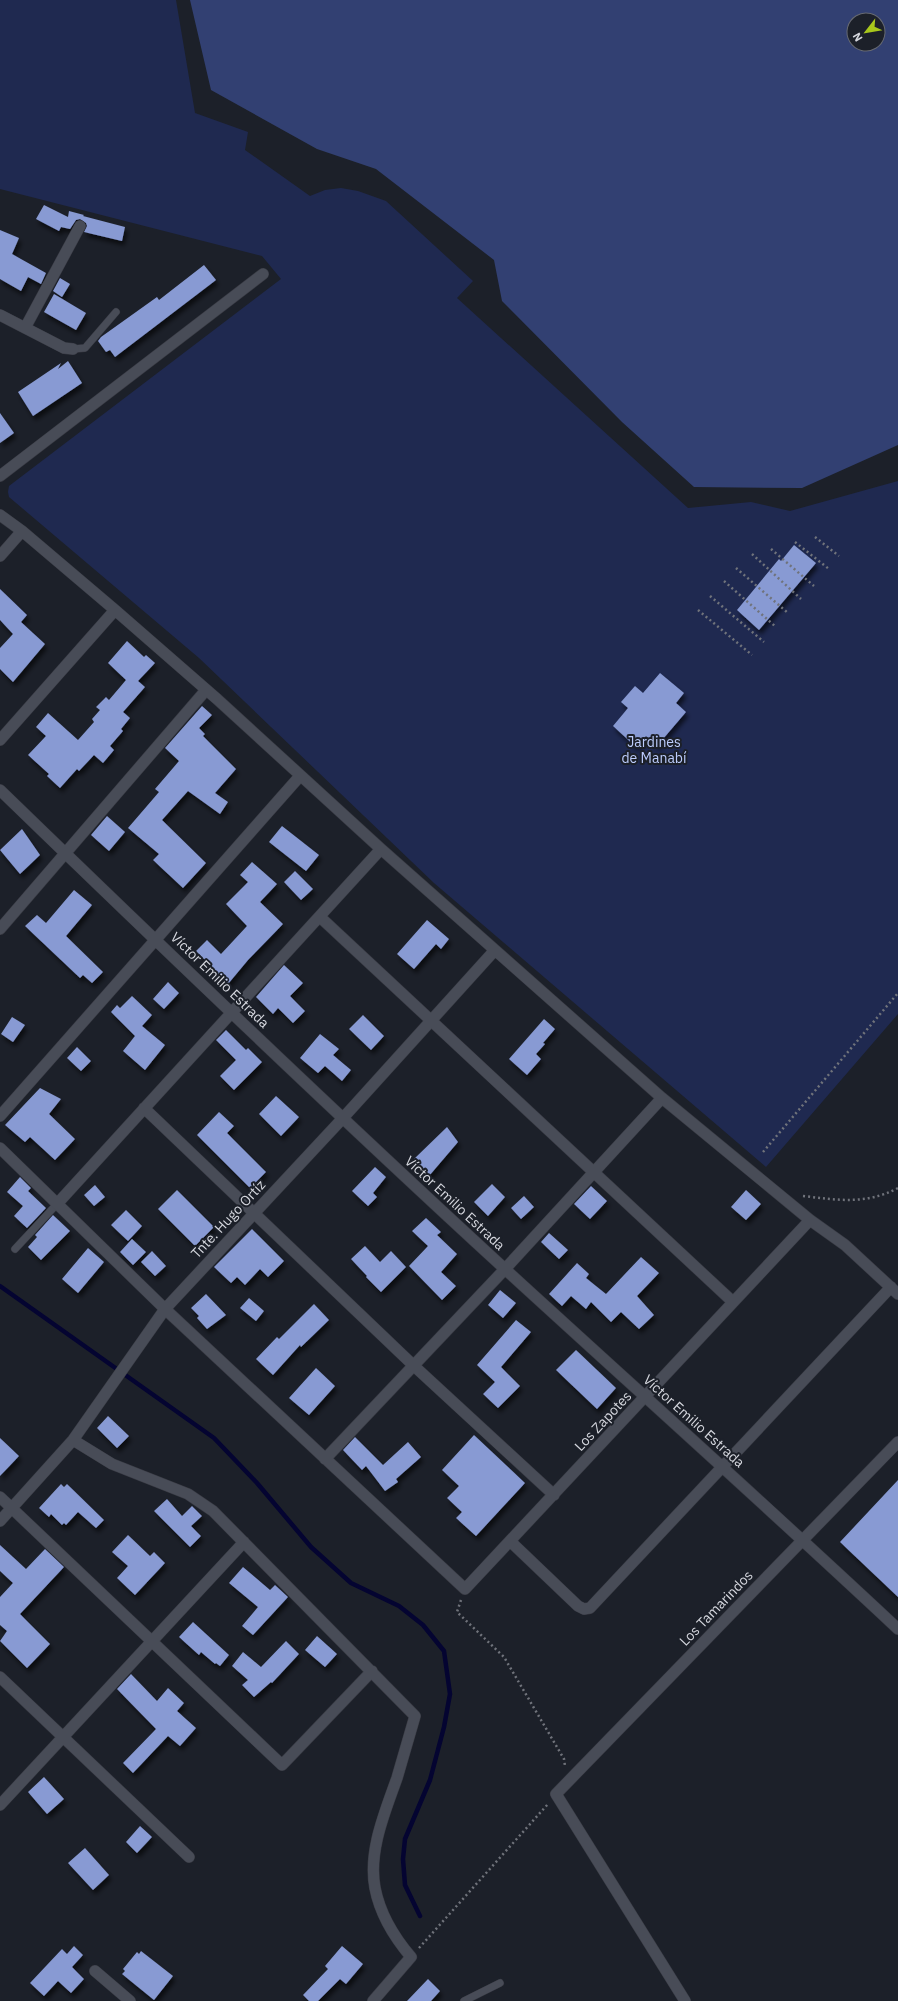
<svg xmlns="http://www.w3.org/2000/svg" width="898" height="2001" font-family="'IBM Plex Sans',sans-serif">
	<defs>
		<filter id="shadow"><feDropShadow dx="2.5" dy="4.5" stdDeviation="2" flood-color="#0009"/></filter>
	</defs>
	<rect width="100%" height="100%" fill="#1c2029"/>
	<path fill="#1f2950" d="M 0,0 L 176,0 L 195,113 L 248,132 L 245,150 L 310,196 L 325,190 L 341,188 L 358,191 L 386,201 L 473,281 L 457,298 L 688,508 L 751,502 L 790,511 L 898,481 L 898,1014 L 766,1167 L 434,883 L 199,658 L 9,497 L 8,492 L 9,486 L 281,279 L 262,256 L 0,189 Z"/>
	<path fill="#324072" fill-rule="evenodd" d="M 190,0 L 898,0 L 898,445 L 802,488 L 694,487 L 622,422 L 502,301 L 494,260 L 376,169 L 317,149 L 211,90 ZM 854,20 L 878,20 L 878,44 L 854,44 Z"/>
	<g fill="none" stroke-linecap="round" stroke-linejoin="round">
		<path stroke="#040431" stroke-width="4.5" d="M 0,1286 L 214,1438 L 257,1483 L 311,1547 L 351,1583 L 399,1606 L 423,1625 L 444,1651 L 450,1694 L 444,1727 L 430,1780 L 405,1839 L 403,1859 L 405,1885 L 420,1916"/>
	</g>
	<path fill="#889ad3" filter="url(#shadow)" d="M 44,205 L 68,217 L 69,211 L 84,215 L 83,216 L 125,227 L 122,241 L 84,232 L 87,226 L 86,223 L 80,219 L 76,220 L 70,229 L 61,227 L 59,231 L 36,219 Z
		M 0,230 L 19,238 L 12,254 L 46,273 L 41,284 L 28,277 L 21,291 L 0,279 Z
		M 204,265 L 216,280 L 115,357 L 110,350 L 106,352 L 98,341 L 101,337 L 157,297 L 159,300 Z
		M 60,278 L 70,284 L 62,297 L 53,291 Z
		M 54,294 L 86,313 L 76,330 L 44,312 Z
		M 68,361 L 82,383 L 33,416 L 18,392 L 61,363 L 58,369 Z
		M 0,413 L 14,433 L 0,443 Z
		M 794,545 L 816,563 L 759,630 L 737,610 L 779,559 L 781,561 Z
		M 0,589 L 27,615 L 21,622 L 45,644 L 13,682 L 0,669 L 0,648 L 13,634 L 0,620 Z
		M 127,641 L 144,657 L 146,655 L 155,663 L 138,681 L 145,687 L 123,712 L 130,718 L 121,729 L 123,731 L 110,746 L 114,750 L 103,763 L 94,755 L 79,771 L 77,769 L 60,788 L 47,776 L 49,774 L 28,755 L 46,736 L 36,727 L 48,713 L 78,740 L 94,722 L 92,719 L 100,710 L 96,707 L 106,697 L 109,700 L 126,680 L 108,663 Z
		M 660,673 L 684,693 L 676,703 L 686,712 L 657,746 L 646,736 L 636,747 L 613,726 L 628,708 L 621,702 L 635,686 L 643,693 Z
		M 202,706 L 212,715 L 199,728 L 205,734 L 203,736 L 236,769 L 215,793 L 228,802 L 220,814 L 188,791 L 162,820 L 206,863 L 183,888 L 153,860 L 159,854 L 128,828 L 159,792 L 155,789 L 179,761 L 165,748 Z
		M 107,816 L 125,832 L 109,851 L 91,835 Z
		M 282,826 L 319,855 L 306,871 L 269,842 Z
		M 22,829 L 40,855 L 20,874 L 0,850 Z
		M 252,862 L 277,884 L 260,902 L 283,924 L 248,960 L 228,984 L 209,967 L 211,966 L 196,951 L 207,940 L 221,954 L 247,926 L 226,904 L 248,882 L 240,875 Z
		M 295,871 L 313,889 L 301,900 L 284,882 Z
		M 74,890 L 92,905 L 66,936 L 103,972 L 92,983 L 83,975 L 80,978 L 25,926 L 37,915 L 46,923 Z
		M 427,920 L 449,939 L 441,949 L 436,944 L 414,969 L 397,954 Z
		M 284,965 L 303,983 L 290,996 L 305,1011 L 293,1023 L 278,1008 L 273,1014 L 256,997 Z
		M 168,982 L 179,993 L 164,1009 L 153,999 Z
		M 132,996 L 152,1015 L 142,1026 L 165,1045 L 145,1070 L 123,1051 L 135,1036 L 111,1012 L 117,1005 L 120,1008 Z
		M 363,1015 L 384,1036 L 371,1050 L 349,1029 Z
		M 12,1017 L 25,1025 L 13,1042 L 1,1034 Z
		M 544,1019 L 555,1029 L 543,1043 L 545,1044 L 536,1054 L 541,1059 L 527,1075 L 509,1059 Z
		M 226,1030 L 246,1050 L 248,1048 L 262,1062 L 234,1090 L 220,1076 L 236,1060 L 216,1040 Z
		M 320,1034 L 339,1049 L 333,1055 L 351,1070 L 342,1081 L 325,1066 L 318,1073 L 300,1058 Z
		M 77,1047 L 91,1061 L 81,1071 L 67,1058 Z
		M 40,1088 L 61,1099 L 49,1114 L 75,1139 L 55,1160 L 30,1137 L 25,1142 L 5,1125 Z
		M 276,1096 L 299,1117 L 281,1136 L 259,1114 Z
		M 219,1112 L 234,1126 L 227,1133 L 266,1172 L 250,1188 L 197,1135 Z
		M 447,1127 L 458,1142 L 429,1176 L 414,1159 Z
		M 375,1167 L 386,1177 L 373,1193 L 377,1197 L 368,1206 L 352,1191 Z
		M 20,1177 L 31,1188 L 28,1191 L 46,1208 L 27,1228 L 14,1216 L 23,1206 L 7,1192 Z
		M 492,1184 L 505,1197 L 488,1216 L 474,1202 Z
		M 95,1185 L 105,1197 L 94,1206 L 84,1195 Z
		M 591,1186 L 607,1201 L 590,1219 L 574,1204 Z
		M 177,1190 L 214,1227 L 195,1246 L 158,1209 Z
		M 746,1190 L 761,1204 L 746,1220 L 731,1207 Z
		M 524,1196 L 534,1207 L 521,1219 L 511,1208 Z
		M 126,1210 L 142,1226 L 128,1241 L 111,1225 Z
		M 53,1215 L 70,1231 L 41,1260 L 28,1247 L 37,1237 L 35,1235 Z
		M 426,1218 L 441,1232 L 437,1235 L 457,1254 L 441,1272 L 456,1286 L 442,1300 L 409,1266 L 428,1246 L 412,1231 Z
		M 252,1229 L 284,1261 L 268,1277 L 260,1269 L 245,1285 L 237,1277 L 231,1283 L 214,1267 Z
		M 549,1233 L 568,1250 L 559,1259 L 541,1242 Z
		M 132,1239 L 146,1252 L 133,1265 L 120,1252 Z
		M 365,1246 L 380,1262 L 391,1251 L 406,1267 L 381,1292 L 366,1277 L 367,1276 L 351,1259 Z
		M 88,1248 L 104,1262 L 78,1293 L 62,1279 Z
		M 152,1251 L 166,1266 L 155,1276 L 141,1262 Z
		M 641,1257 L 659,1273 L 637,1296 L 654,1315 L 639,1329 L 621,1312 L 611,1322 L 591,1302 L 586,1309 L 571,1296 L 562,1306 L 549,1294 L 577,1263 L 589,1274 L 586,1278 L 606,1294 Z
		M 500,1290 L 516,1303 L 503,1318 L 488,1305 Z
		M 206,1294 L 226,1315 L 207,1329 L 197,1318 L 199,1316 L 191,1308 Z
		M 249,1298 L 264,1311 L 256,1321 L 240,1308 Z
		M 314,1304 L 329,1320 L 301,1347 L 300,1345 L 273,1375 L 256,1359 L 277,1337 L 279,1339 Z
		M 516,1320 L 531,1332 L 501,1367 L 520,1386 L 498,1408 L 483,1394 L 495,1382 L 477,1365 Z
		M 576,1350 L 616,1388 L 597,1409 L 556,1370 Z
		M 316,1368 L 335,1386 L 309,1415 L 289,1398 Z
		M 108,1416 L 129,1436 L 117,1448 L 97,1428 Z
		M 474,1435 L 525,1483 L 476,1536 L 456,1518 L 462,1512 L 447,1498 L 459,1486 L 442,1470 Z
		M 355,1437 L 383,1465 L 408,1442 L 421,1457 L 396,1479 L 398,1482 L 385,1491 L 366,1466 L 362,1470 L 343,1450 Z
		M 0,1438 L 19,1456 L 0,1476 Z
		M 898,1480 L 898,1597 L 840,1542 Z
		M 61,1484 L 64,1487 L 67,1484 L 104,1520 L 96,1528 L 78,1512 L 66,1525 L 64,1523 L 62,1525 L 51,1514 L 49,1517 L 39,1508 Z
		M 167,1499 L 182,1516 L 192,1506 L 202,1516 L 191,1526 L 201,1536 L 190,1547 L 154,1511 Z
		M 128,1535 L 150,1556 L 154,1552 L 165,1563 L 135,1595 L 117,1578 L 128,1566 L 112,1552 Z
		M 0,1545 L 26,1569 L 45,1549 L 64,1567 L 20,1614 L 50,1644 L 27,1668 L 0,1641 L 7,1631 L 0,1625 L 0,1597 L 13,1583 L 0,1571 Z
		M 243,1567 L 270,1590 L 275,1585 L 288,1597 L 253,1635 L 242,1626 L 258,1607 L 229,1583 Z
		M 193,1622 L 229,1655 L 220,1666 L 216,1663 L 215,1664 L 201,1652 L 199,1655 L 179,1637 Z
		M 317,1636 L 337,1654 L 325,1667 L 305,1650 Z
		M 286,1641 L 299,1654 L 272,1683 L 271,1682 L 254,1697 L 242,1685 L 248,1680 L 232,1666 L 243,1652 L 261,1667 Z
		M 131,1674 L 157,1701 L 168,1688 L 184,1703 L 177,1711 L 196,1728 L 180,1746 L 168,1736 L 133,1773 L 123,1763 L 156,1729 L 117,1689 Z
		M 44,1777 L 64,1799 L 47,1814 L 28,1792 Z
		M 140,1826 L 152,1837 L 137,1853 L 126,1842 Z
		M 85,1848 L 109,1875 L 93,1890 L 68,1863 Z
		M 74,1946 L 83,1955 L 72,1967 L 84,1979 L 71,1993 L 58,1981 L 44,1996 L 30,1983 L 62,1949 L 67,1954 Z
		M 342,1946 L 363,1964 L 346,1984 L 340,1979 L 318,2001 L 309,2001 L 303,1995 L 328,1969 L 325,1966 Z
		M 141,1951 L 173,1976 L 154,2000 L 122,1974 L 125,1971 L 123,1969 L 137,1952 L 139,1954 Z
		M 428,1979 L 440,1991 L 431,2001 L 407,2001 Z"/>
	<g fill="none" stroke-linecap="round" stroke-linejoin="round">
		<g stroke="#383a43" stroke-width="8">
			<path id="service" d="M 73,349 L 85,348 L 116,312
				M 15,1249 L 57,1204
				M 464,2001 L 500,1983"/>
		</g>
		<g stroke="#383a43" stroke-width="12">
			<path id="minor" d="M 0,315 L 64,348 L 73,349
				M 25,328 L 80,226
				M 0,476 L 263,274
				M 0,515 L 22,531 L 115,610 L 217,699 L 381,849 L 662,1098 L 810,1220 L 845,1245 L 898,1294
				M 0,556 L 22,531
				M 0,740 L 115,610
				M 0,790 C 167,952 335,1113 506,1270 C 637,1390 769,1508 898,1629
				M 320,917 L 733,1302
				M 0,929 L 206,690
				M 144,1108 L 413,1365 L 554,1495
				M 0,1116 L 300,776
				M 0,1148 L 165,1309 L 465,1589 L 810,1220
				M 57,1204 L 381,849
				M 73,1440 L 112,1464 L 188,1494 L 213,1511 L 415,1716 C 409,1737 403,1757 397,1778 C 385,1812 368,1851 375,1888 C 380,1914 394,1937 411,1957 L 373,2001
				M 325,1459 L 505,1269 L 662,1098
				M 0,1497 L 282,1765 L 372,1671
				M 0,1521 L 73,1440 L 165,1309 L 343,1118 L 495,950
				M 510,1541 L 578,1606 L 584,1609 L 590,1608 L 891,1287
				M 0,1677 L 189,1857
				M 0,1805 L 244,1542
				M 95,1971 L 130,2001
				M 685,2001 L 556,1794 L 898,1442"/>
		</g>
		<path stroke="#70737b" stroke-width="2.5" stroke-dasharray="2 3" stroke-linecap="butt" d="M 815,537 L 839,556
			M 795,542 L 829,569
			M 771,549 L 814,586
			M 752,554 L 801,599
			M 736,568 L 788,613
			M 724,581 L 776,627
			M 710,596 L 764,642
			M 698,610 L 752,655
			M 763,1152 L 898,993
			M 803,1196 C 837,1200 866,1205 898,1188
			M 461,1600 L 457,1612 L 504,1657 L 564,1759 L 565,1766
			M 419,1948 L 548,1804"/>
		<use href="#service" stroke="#484c57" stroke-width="7"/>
		<use href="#minor" stroke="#484c57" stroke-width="11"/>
	</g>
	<g text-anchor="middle" stroke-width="4" stroke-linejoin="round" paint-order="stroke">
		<g font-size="14" fill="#bdcdfd" stroke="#1c2029">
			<text x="654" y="747">Jardines<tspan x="654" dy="16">de Manabí</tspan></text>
		</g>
		<g font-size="14" fill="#d5d7de" stroke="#1c2029">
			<text transform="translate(220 980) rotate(44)" y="5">Víctor Emilio Estrada</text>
			<text transform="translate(455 1203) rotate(43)" y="5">Víctor Emilio Estrada</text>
			<text transform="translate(228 1219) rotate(-47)" y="5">Tnte. Hugo Ortíz</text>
			<text transform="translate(603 1421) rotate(-47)" y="5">Los Zapotes</text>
			<text transform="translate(694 1421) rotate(42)" y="5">Víctor Emilio Estrada</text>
			<text transform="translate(716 1608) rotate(-46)" y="5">Los Tamarindos</text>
		</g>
	</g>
	<g transform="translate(866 32) rotate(239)"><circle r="19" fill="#1c2029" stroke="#666971"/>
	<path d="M0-3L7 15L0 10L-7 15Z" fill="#a8c71c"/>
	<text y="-6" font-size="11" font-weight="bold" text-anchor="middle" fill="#d5d7de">N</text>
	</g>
</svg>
